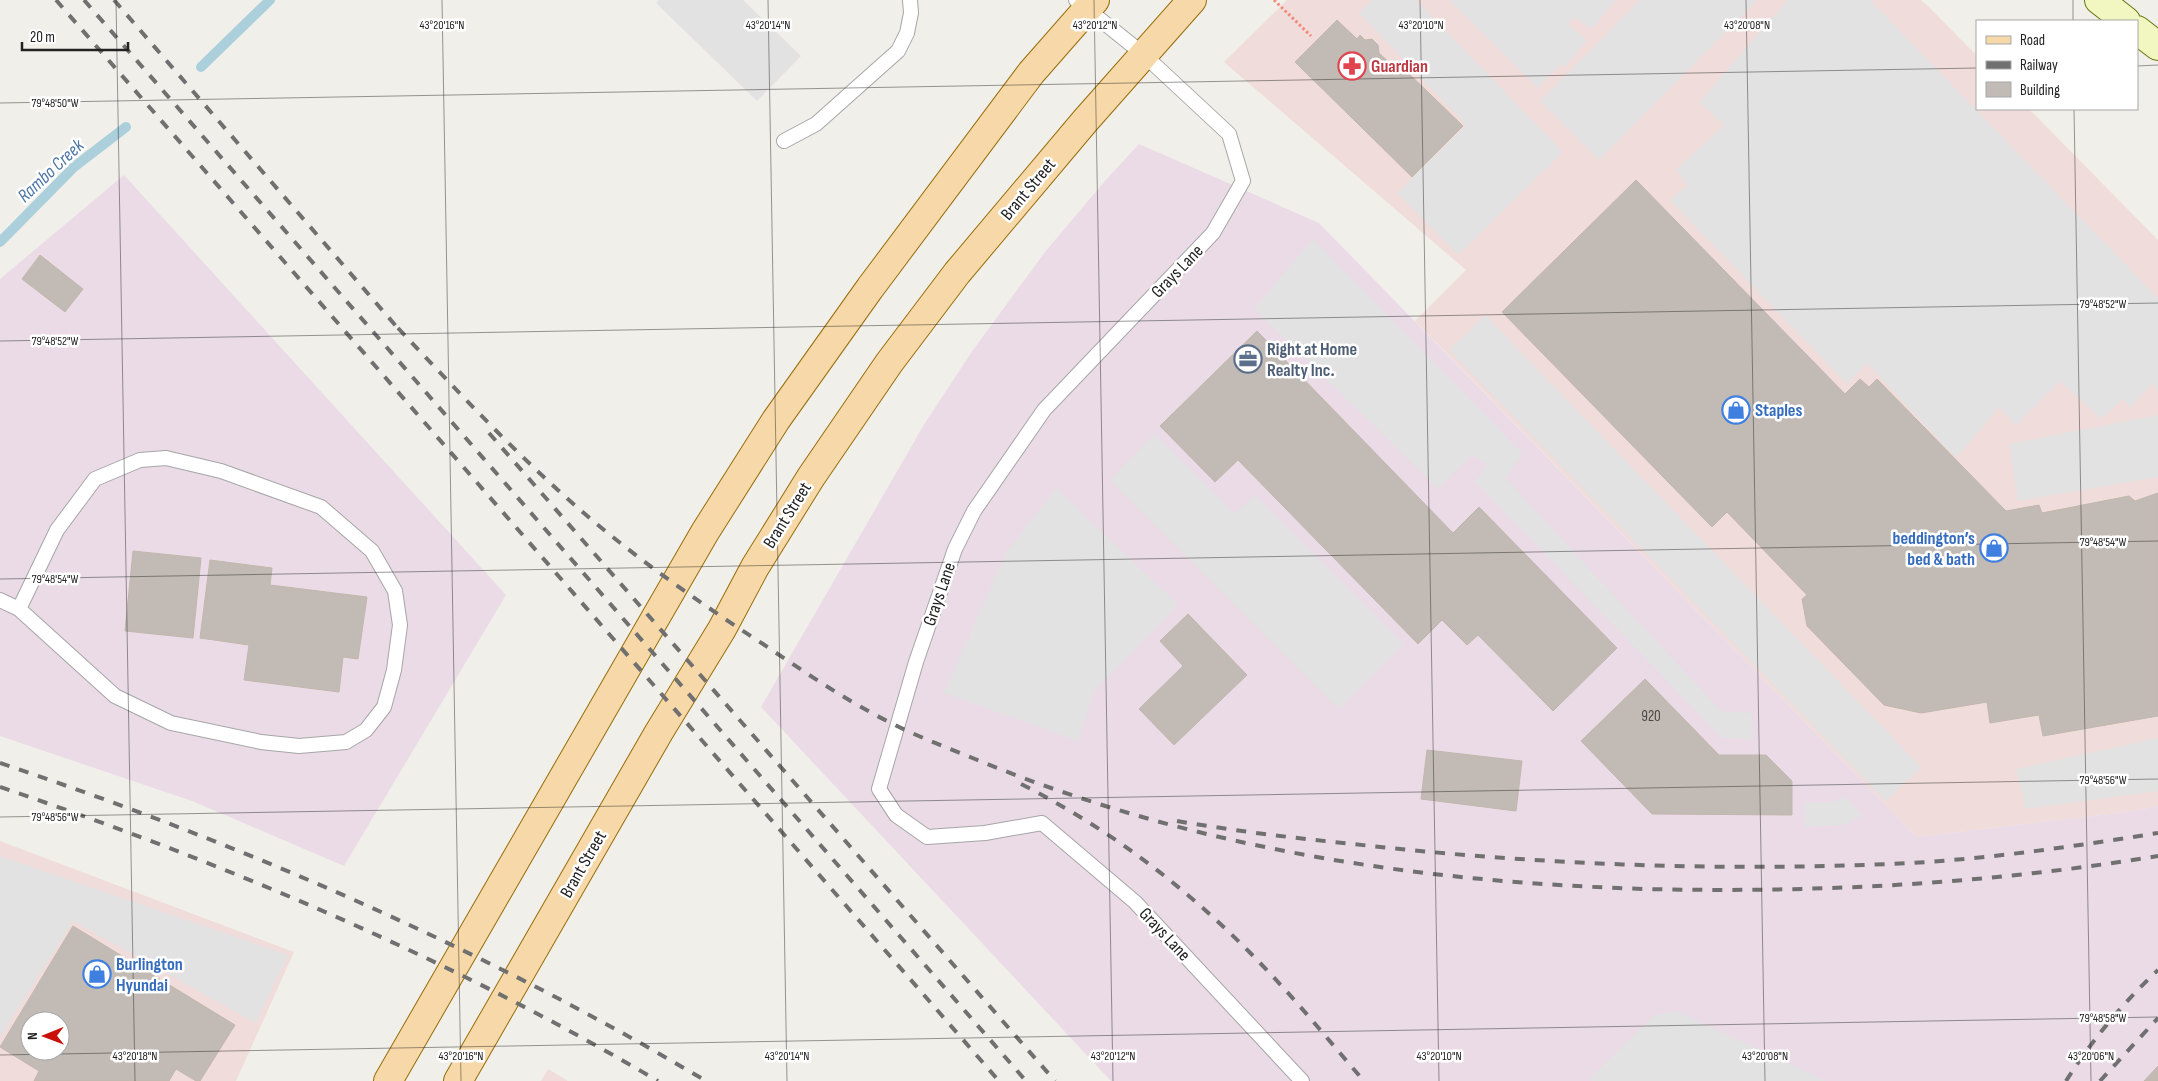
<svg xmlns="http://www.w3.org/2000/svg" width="2158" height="1081" font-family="'Sofia Sans Condensed',sans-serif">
	<rect width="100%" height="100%" fill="#f1efe9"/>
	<path fill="#f0dcda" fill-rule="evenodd" d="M 1287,0 L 1921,0 L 1929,7 L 1977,56 L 1977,109 L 2029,109 L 2158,240 L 2158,806 L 2127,812 L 1917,837 L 1415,321 L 1466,270 L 1224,62 Z
		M 0,841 L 294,952 L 236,1081 L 0,1081 ZM 30,1021 L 60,1021 L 60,1051 L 30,1051 Z
		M 548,1069 L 568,1081 L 541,1081 Z"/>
	<path fill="#eadbe7" d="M 1139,144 L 1319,223 L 1917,837 L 2127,812 L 2158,806 L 2158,1081 L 1111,1081 L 761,707 L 925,423 L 973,350 L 1045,252 L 1104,182 Z
		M 124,175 L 506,595 L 344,866 L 192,801 L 0,736 L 0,279 Z"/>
	<path fill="#e2e2e2" d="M 659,0 L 743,0 L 801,56 L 757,101 L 656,3 Z
		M 1373,0 L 1416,0 L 1563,152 L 1458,255 L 1397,193 L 1466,125 L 1359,13 Z
		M 1449,0 L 1616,0 L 1591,29 L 1574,17 L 1568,24 L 1587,40 L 1565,67 L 1560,64 L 1538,88 Z
		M 1640,0 L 1757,0 L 1599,160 L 1540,101 Z
		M 1788,0 L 1870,0 L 2158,298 L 2158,392 L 2153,383 L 2130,408 L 2123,399 L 2101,419 L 2060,381 L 2016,425 L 1999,408 L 1956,458 L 1867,363 L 1847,384 L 1670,200 L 1688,185 L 1676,170 L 1724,125 L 1699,102 Z
		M 1313,239 L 1522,453 L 1506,479 L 1721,711 L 1752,713 L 1753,739 L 1722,738 L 1475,481 L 1487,465 L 1472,455 L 1438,488 L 1254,309 Z
		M 1485,315 L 1921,767 L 1886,801 L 1449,350 Z
		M 2158,415 L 2158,477 L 2018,501 L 2009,444 Z
		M 1155,434 L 1235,514 L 1255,495 L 1404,644 L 1339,709 L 1110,480 Z
		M 1056,488 L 1178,605 L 1094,691 L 1078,741 L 944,693 L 1006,553 Z
		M 2158,738 L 2158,791 L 2026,809 L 2016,769 Z
		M 1846,797 L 1862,816 L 1844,825 L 1805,827 L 1804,802 L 1834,802 Z
		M 0,856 L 288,955 L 256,1023 L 73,921 L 0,1037 Z
		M 1676,1011 L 1826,1081 L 1592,1081 L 1590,1078 L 1655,1015 Z"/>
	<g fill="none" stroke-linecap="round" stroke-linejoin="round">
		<path stroke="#accfdc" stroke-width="10" d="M 201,67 L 270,0
			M 0,242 L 74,167 L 126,127"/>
	</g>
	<path fill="#c2bbb5" stroke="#c2b7ac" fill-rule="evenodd" d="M 1337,20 L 1357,39 L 1360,35 L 1365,40 L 1372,39 L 1378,45 L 1379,53 L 1394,67 L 1402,67 L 1463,126 L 1412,177 L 1295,62 Z
		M 1636,180 L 1845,394 L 1860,379 L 1869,387 L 1877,379 L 2006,511 L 2039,505 L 2042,513 L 2129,496 L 2135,501 L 2158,493 L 2158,716 L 2043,736 L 2039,715 L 1990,723 L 1987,702 L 1921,713 L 1884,705 L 1807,626 L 1802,599 L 1807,595 L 1727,512 L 1712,527 L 1502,312 Z
		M 40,255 L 83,289 L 65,312 L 22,279 Z
		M 1257,331 L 1453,533 L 1479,507 L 1617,648 L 1553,711 L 1478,635 L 1467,645 L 1442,620 L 1418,644 L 1238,460 L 1215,482 L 1160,426 Z
		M 133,551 L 201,558 L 193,638 L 125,631 Z
		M 210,560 L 272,568 L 270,585 L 367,597 L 358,659 L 343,657 L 339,692 L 244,680 L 249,645 L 200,638 Z
		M 1188,614 L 1247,675 L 1174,745 L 1139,709 L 1183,666 L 1160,641 Z
		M 1645,679 L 1719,755 L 1766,755 L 1792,781 L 1792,815 L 1652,814 L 1581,741 Z
		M 1427,750 L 1522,761 L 1516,811 L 1421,799 Z
		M 73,926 L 235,1025 L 200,1081 L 196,1081 L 176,1069 L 169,1081 L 34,1081 L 39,1071 L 0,1047 ZM 30,1021 L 60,1021 L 60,1051 L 30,1051 Z
		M 2158,1066 L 2158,1081 L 2144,1081 Z"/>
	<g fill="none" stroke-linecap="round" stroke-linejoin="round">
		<g stroke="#a6a6a6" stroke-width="16">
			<path id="lane" d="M 1076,0 L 1143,54 L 1229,134 L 1243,181 L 1213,233 L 1044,410 L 974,511 L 955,549 L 916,662 L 879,789 L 896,815 L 927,837 L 985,833 L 1042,823 L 1135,902 L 1302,1081
				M 784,141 L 816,124 L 898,51 L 907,33 L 911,13 L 910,0
				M 0,600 L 19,609 L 115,696 L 171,723 L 261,742 L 299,746 L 346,742 L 366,730 L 384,707 L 394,670 L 400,625 L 395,591 L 372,551 L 321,507 L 221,471 L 166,458 L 140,460 L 95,479 L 57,530 L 19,609"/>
		</g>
		<g stroke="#66760b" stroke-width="30">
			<path id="secondary" d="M 2099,0 L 2126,21
				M 2137,30 L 2158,46"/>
		</g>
		<g stroke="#976d09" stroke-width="30">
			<path id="primary" d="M 388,1081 L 705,532 L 776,420 L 870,288 L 1031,73 L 1095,0
				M 458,1081 L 659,732 L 722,629 L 755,567 L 811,477 L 889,363 L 957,273 L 1085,121 L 1192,0"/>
		</g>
		<path stroke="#f38a79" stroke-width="3" stroke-dasharray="2.5 2.5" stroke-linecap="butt" d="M 1274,0 L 1311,36"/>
		<use href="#lane" stroke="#fff" stroke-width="14"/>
		<use href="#secondary" stroke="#f2f7c2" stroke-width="28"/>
		<use href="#primary" stroke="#f7d8a8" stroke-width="28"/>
		<path stroke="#707070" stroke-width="4" stroke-dasharray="10 10" stroke-linecap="butt" d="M 56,0 L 999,1081
			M 84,0 L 1026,1081
			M 114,0 L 402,333
			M 398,328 C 462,396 526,465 598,525 C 650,568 706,607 763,644 C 806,673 848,702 895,725 C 921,738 948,748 975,759 C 1191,848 1414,882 1646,889 C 1819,893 1987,884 2158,856
			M 489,433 L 1055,1081
			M 0,763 C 245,845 484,949 706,1081
			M 1021,784 C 1112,830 1191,891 1261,964 C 1297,1001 1330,1042 1364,1081
			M 0,787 C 228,864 451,959 658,1081
			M 1177,821 C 1235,831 1294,838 1353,844 C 1538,865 1726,872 1912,863 C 1994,858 2077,846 2158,833
			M 2066,1081 C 2092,1040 2123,1003 2158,970
			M 2100,1081 L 2158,1018"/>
	</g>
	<path fill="none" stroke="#222" stroke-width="1" stroke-opacity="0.45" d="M 116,0 L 135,1081M 442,0 L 461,1081M 768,0 L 787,1081M 1094,0 L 1113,1081M 1420,0 L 1439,1081M 1746,0 L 1765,1081M 2073,0 L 2073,21M 2137,66 L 2158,65M 0,103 L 1977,68M 2074,109 L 2091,1081M 0,341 L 2158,303M 0,579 L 2158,541M 0,817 L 2158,779M 0,1055 L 2158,1017"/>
	<defs>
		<g id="pharmacy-ring" transform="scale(1.4375)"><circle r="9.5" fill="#fff" stroke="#e0444e" stroke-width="1.5"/><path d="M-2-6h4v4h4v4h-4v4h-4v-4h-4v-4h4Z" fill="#e0444e"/></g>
		<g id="office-ring" transform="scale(1.4375)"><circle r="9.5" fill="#fff" stroke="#5c6f8a" stroke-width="1.5"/><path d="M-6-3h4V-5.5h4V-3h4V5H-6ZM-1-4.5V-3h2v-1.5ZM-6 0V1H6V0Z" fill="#5c6f8a"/></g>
		<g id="shop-ring" transform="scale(1.4375)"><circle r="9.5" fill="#fff" stroke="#3f7fe0" stroke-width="1.5"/><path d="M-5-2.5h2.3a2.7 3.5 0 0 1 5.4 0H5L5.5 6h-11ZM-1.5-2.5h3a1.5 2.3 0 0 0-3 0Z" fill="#3f7fe0"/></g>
	</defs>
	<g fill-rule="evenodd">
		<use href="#pharmacy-ring" x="1352" y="66"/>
		<use href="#office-ring" x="1248" y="359"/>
		<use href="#shop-ring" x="1736" y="410"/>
		<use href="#shop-ring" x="1994" y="548"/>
		<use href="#shop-ring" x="97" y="974"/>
	</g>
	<g text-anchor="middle" stroke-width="5" stroke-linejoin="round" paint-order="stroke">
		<g font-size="15" fill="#4a4847">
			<text x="1651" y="721">920</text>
		</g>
		<g font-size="18" font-weight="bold" fill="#be3a42" stroke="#fff" text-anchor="start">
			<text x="1371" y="72">Guardian</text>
		</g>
		<g font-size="18" fill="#222" stroke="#fff">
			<text transform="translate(1028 189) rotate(-50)" y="6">Brant Street</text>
			<text transform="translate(1177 271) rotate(-46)" y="6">Grays Lane</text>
			<text transform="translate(787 515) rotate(-58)" y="6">Brant Street</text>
			<text transform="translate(939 594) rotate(-71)" y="6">Grays Lane</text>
			<text transform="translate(583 864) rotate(-60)" y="6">Brant Street</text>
			<text transform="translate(1165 934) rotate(47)" y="6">Grays Lane</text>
		</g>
		<g font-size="18" font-weight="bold" fill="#4e5e75" stroke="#fff" text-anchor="start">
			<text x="1267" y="355">Right at Home<tspan x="1267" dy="21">Realty Inc.</tspan></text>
		</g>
		<g font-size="18" font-weight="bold" fill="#366cbe" stroke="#fff" text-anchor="start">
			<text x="1755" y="416">Staples</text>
			<text x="1975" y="544" text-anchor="end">beddington’s<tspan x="1975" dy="21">bed &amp; bath</tspan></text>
			<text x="116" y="970">Burlington<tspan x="116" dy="21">Hyundai</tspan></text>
		</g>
		<g font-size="19" font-style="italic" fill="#4f77a5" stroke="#fff">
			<text transform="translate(50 170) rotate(-43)" y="7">Rambo Creek</text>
		</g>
	</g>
	<g font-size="12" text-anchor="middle" fill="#222" stroke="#fff" stroke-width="5" stroke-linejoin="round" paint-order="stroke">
		<text x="442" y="29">43°20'16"N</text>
		<text x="768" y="29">43°20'14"N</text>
		<text x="1095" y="29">43°20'12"N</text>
		<text x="1421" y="29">43°20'10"N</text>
		<text x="1747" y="29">43°20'08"N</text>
		<text x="55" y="107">79°48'50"W</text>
		<text x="2103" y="308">79°48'52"W</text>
		<text x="55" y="345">79°48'52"W</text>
		<text x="2103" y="546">79°48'54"W</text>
		<text x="55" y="583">79°48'54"W</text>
		<text x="2103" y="784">79°48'56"W</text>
		<text x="55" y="821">79°48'56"W</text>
		<text x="2103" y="1022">79°48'58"W</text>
		<text x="135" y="1060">43°20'18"N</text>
		<text x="461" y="1060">43°20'16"N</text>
		<text x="787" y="1060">43°20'14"N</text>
		<text x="1113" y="1060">43°20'12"N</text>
		<text x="1439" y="1060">43°20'10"N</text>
		<text x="1765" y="1060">43°20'08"N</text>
		<text x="2091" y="1060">43°20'06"N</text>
	</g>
	<rect x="1976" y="20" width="162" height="90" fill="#ffffff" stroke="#a7a7a7"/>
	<rect x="1986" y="36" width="25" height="8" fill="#f7d8a8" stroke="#a7a7a7"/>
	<text x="2020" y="45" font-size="15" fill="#222222">Road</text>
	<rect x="1986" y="61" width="25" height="8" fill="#707070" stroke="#a7a7a7"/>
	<text x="2020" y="70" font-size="15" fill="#222222">Railway</text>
	<rect x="1986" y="82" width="25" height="15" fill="#c2bbb5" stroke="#a7a7a7"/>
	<text x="2020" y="95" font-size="15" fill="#222222">Building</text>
	<g transform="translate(45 1036) rotate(269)"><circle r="24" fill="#ffffff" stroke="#a7a7a7"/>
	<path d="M0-4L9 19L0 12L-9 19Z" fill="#c8120b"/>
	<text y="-8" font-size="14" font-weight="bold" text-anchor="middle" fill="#222222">N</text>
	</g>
	<path d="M22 42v8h106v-8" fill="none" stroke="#222222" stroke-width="2.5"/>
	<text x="30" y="42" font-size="15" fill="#222222" stroke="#ffffff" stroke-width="4" paint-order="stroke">20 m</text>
</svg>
